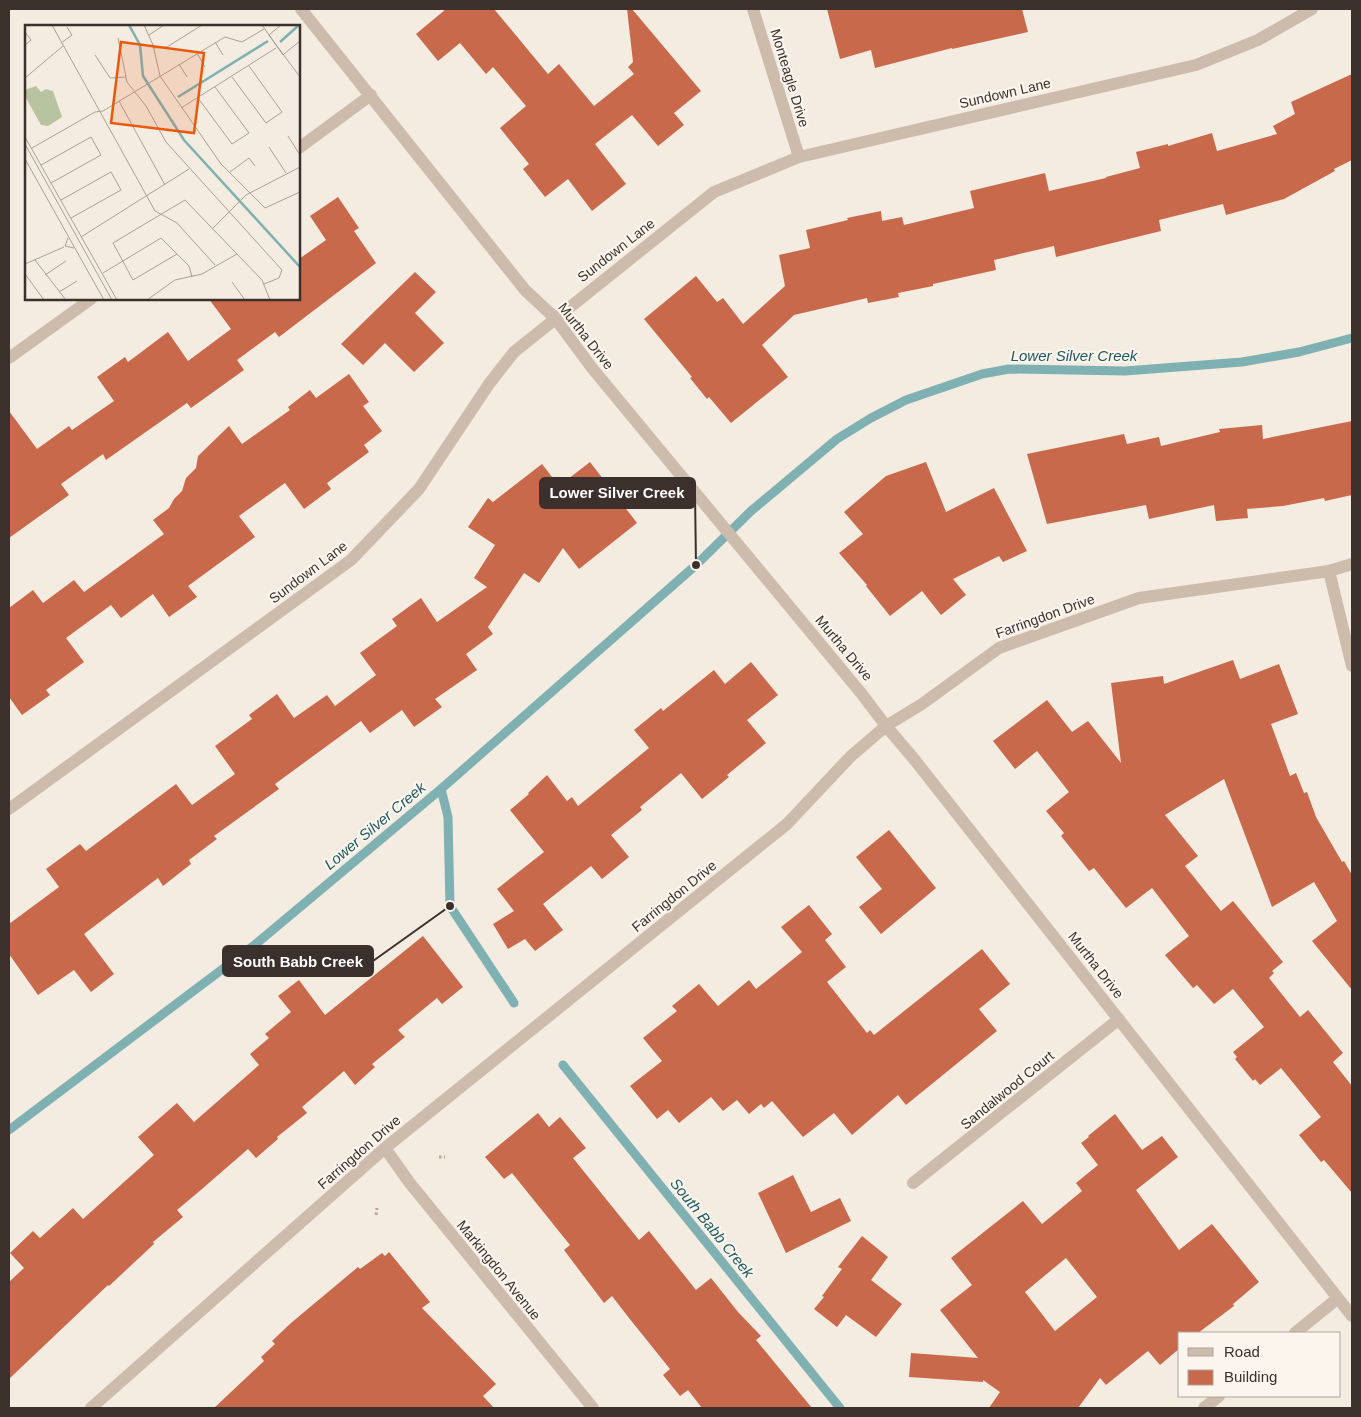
<svg xmlns="http://www.w3.org/2000/svg" width="1361" height="1417" font-family="Helvetica,sans-serif">
	<rect width="100%" height="100%" fill="#f4ebe1"/>
	<g fill="none" stroke-linecap="round" stroke-linejoin="round">
		<path stroke="#7fb0b2" stroke-width="9" d="M 441,789 L 448,817 L 450,906 L 514,1003
			M 563,1065 L 840,1408
			M 9,1130 L 257,943 L 441,789 L 696,565 L 751,511 L 837,439 L 871,418 L 906,400 L 982,374 L 1009,369 L 1125,371 L 1242,362 L 1299,352 L 1352,338"/>
	</g>
	<path fill="#c8694b" fill-rule="evenodd" d="M 446,9 L 494,9 L 548,74 L 559,64 L 594,106 L 634,74 L 628,67 L 633,62 L 627,9 L 632,9 L 701,91 L 674,113 L 684,125 L 658,146 L 632,115 L 595,144 L 626,184 L 592,211 L 568,179 L 545,197 L 523,169 L 529,164 L 500,128 L 526,106 L 493,67 L 486,74 L 460,43 L 438,61 L 416,34 Z
		M 827,9 L 1022,9 L 1028,32 L 952,49 L 952,48 L 875,68 L 871,50 L 840,59 Z
		M 1352,74 L 1352,160 L 1334,169 L 1335,171 L 1284,199 L 1226,215 L 1223,204 L 1159,220 L 1161,231 L 1056,257 L 1054,246 L 994,260 L 996,270 L 933,284 L 933,286 L 898,293 L 899,297 L 868,303 L 867,298 L 794,315 L 762,345 L 788,377 L 731,423 L 709,397 L 707,399 L 690,378 L 692,377 L 644,319 L 696,276 L 717,302 L 723,298 L 743,324 L 785,286 L 779,255 L 810,248 L 806,230 L 848,220 L 847,218 L 881,211 L 882,221 L 902,217 L 904,225 L 974,208 L 970,191 L 1045,173 L 1049,191 L 1106,178 L 1106,177 L 1140,168 L 1136,152 L 1168,144 L 1168,146 L 1212,133 L 1217,151 L 1277,134 L 1273,126 L 1295,114 L 1291,102 Z
		M 338,197 L 359,228 L 354,231 L 376,263 L 279,337 L 275,332 L 237,360 L 244,370 L 191,408 L 187,403 L 106,460 L 103,454 L 61,484 L 69,495 L 9,538 L 9,411 L 37,449 L 69,426 L 72,430 L 114,401 L 97,377 L 125,357 L 128,362 L 168,332 L 188,361 L 231,329 L 209,299 L 299,299 L 299,259 L 326,240 L 310,216 Z
		M 415,272 L 436,292 L 415,313 L 444,343 L 414,372 L 385,343 L 363,365 L 341,344 Z
		M 349,374 L 369,402 L 363,406 L 382,431 L 364,445 L 369,452 L 327,483 L 331,489 L 304,509 L 285,483 L 239,516 L 255,537 L 188,586 L 197,597 L 169,617 L 153,594 L 121,618 L 111,605 L 66,638 L 84,662 L 46,690 L 50,695 L 22,715 L 9,697 L 9,608 L 33,590 L 43,603 L 74,580 L 84,592 L 164,534 L 153,520 L 169,508 L 174,499 L 182,491 L 186,478 L 196,468 L 198,456 L 229,426 L 242,444 L 290,410 L 288,407 L 310,390 L 316,398 Z
		M 1352,421 L 1352,495 L 1325,501 L 1324,498 L 1283,506 L 1247,509 L 1248,518 L 1216,521 L 1214,505 L 1149,519 L 1146,505 L 1047,524 L 1027,454 L 1124,434 L 1127,444 L 1159,437 L 1161,446 L 1220,432 L 1219,429 L 1262,425 L 1263,439 Z
		M 590,462 L 637,523 L 579,569 L 563,548 L 539,583 L 524,573 L 488,627 L 493,634 L 466,654 L 477,670 L 435,699 L 442,707 L 414,727 L 402,710 L 370,733 L 361,721 L 275,784 L 279,789 L 214,836 L 217,839 L 189,860 L 191,864 L 163,886 L 158,878 L 84,934 L 114,974 L 91,992 L 74,970 L 38,995 L 9,954 L 9,924 L 59,887 L 46,869 L 80,844 L 86,851 L 176,784 L 192,805 L 235,774 L 215,746 L 252,719 L 249,715 L 277,694 L 294,718 L 327,695 L 335,706 L 376,675 L 360,653 L 397,626 L 392,619 L 421,598 L 437,622 L 487,587 L 474,578 L 495,545 L 468,527 L 488,498 L 493,502 L 542,464 L 559,486 Z
		M 926,462 L 946,512 L 994,488 L 1027,551 L 1003,562 L 999,556 L 953,579 L 966,595 L 941,615 L 922,591 L 890,616 L 866,586 L 867,585 L 839,553 L 863,534 L 844,512 L 886,476 Z
		M 1233,660 L 1240,679 L 1279,664 L 1298,714 L 1271,724 L 1290,776 L 1296,773 L 1304,793 L 1307,792 L 1316,817 L 1342,862 L 1344,861 L 1352,875 L 1352,990 L 1312,941 L 1337,921 L 1314,882 L 1272,907 L 1224,779 L 1165,815 L 1198,856 L 1185,866 L 1221,911 L 1233,901 L 1283,962 L 1272,971 L 1274,973 L 1269,978 L 1300,1017 L 1308,1010 L 1343,1053 L 1333,1062 L 1352,1086 L 1352,1193 L 1324,1160 L 1321,1162 L 1299,1135 L 1321,1117 L 1281,1068 L 1260,1085 L 1255,1079 L 1253,1081 L 1235,1059 L 1237,1057 L 1233,1052 L 1264,1027 L 1233,989 L 1214,1004 L 1197,985 L 1193,988 L 1165,955 L 1189,936 L 1152,888 L 1126,908 L 1094,868 L 1089,871 L 1061,836 L 1064,833 L 1046,811 L 1069,792 L 1037,751 L 1015,769 L 993,741 L 1047,700 L 1072,732 L 1088,721 L 1121,763 L 1111,683 L 1163,676 L 1164,684 Z
		M 751,662 L 778,695 L 747,720 L 766,743 L 727,775 L 729,777 L 702,799 L 681,773 L 640,807 L 642,810 L 611,835 L 629,857 L 602,879 L 591,866 L 543,904 L 563,930 L 535,951 L 525,939 L 508,949 L 493,924 L 514,911 L 497,889 L 544,852 L 510,810 L 529,794 L 528,793 L 547,775 L 567,801 L 572,797 L 578,806 L 649,748 L 634,730 L 661,708 L 663,711 L 714,670 L 725,684 Z
		M 889,830 L 936,888 L 881,934 L 859,907 L 882,889 L 856,857 Z
		M 809,905 L 832,934 L 825,940 L 846,967 L 827,982 L 867,1033 L 870,1030 L 874,1035 L 982,949 L 1010,984 L 979,1009 L 997,1031 L 906,1105 L 898,1095 L 852,1135 L 834,1113 L 803,1137 L 772,1101 L 764,1108 L 761,1104 L 749,1114 L 737,1100 L 723,1111 L 711,1097 L 679,1123 L 668,1110 L 657,1119 L 630,1086 L 662,1061 L 643,1038 L 677,1011 L 672,1006 L 699,984 L 718,1006 L 749,980 L 756,989 L 802,952 L 781,927 Z
		M 423,936 L 463,987 L 442,1004 L 437,998 L 398,1030 L 405,1037 L 372,1064 L 375,1067 L 355,1085 L 344,1071 L 302,1107 L 307,1113 L 277,1137 L 278,1139 L 256,1158 L 248,1149 L 202,1189 L 177,1210 L 183,1217 L 153,1242 L 154,1244 L 109,1286 L 108,1285 L 9,1379 L 9,1282 L 24,1268 L 10,1253 L 33,1231 L 40,1238 L 73,1208 L 83,1219 L 154,1155 L 138,1137 L 177,1103 L 194,1122 L 259,1065 L 250,1054 L 269,1038 L 265,1034 L 291,1012 L 278,996 L 299,980 L 325,1015 Z
		M 538,1113 L 549,1127 L 560,1117 L 586,1148 L 573,1158 L 639,1240 L 649,1231 L 696,1290 L 711,1278 L 738,1312 L 761,1336 L 756,1340 L 812,1408 L 702,1408 L 688,1390 L 680,1396 L 663,1375 L 670,1369 L 629,1318 L 612,1296 L 604,1303 L 564,1250 L 570,1245 L 512,1173 L 504,1179 L 485,1157 Z
		M 1115,1114 L 1142,1150 L 1162,1136 L 1178,1157 L 1136,1190 L 1179,1250 L 1212,1224 L 1259,1282 L 1233,1304 L 1234,1306 L 1198,1333 L 1180,1333 L 1180,1348 L 1160,1365 L 1148,1351 L 1106,1385 L 1100,1378 L 1078,1408 L 989,1408 L 1000,1392 L 983,1380 L 983,1382 L 909,1377 L 911,1353 L 978,1358 L 940,1310 L 972,1285 L 951,1258 L 1023,1201 L 1042,1224 L 1082,1191 L 1076,1183 L 1098,1165 L 1081,1143 L 1089,1137 L 1088,1136 ZM 1066,1258 L 1097,1297 L 1055,1331 L 1025,1292 Z
		M 793,1175 L 811,1212 L 840,1198 L 851,1221 L 786,1253 L 758,1193 Z
		M 862,1236 L 888,1257 L 871,1280 L 902,1304 L 876,1337 L 846,1315 L 837,1327 L 814,1309 L 824,1297 L 822,1296 L 842,1269 L 838,1267 Z
		M 389,1252 L 430,1302 L 422,1308 L 496,1384 L 483,1396 L 494,1408 L 214,1408 L 264,1361 L 261,1357 L 275,1344 L 272,1341 L 291,1323 L 358,1267 L 360,1269 L 382,1253 L 385,1256 Z"/>
	<g fill="none" stroke-linecap="round" stroke-linejoin="round">
		<path stroke="#b9a596" stroke-width="3" stroke-dasharray="2.5 2.5" stroke-linecap="butt" d="M 439,1157 L 445,1157
			M 376,1215 L 377,1208"/>
		<path stroke="#cdbbac" stroke-width="12" d="M 301,9 L 525,290 L 555,318 L 592,368 L 861,693 L 886,726 L 914,759 L 1352,1316
			M 753,9 L 799,157
			M 299,148 L 371,95
			M 9,358 L 91,299
			M 1329,571 L 1352,666
			M 9,809 L 351,560 L 419,489 L 489,384 L 514,352 L 714,192 L 799,157 L 1196,65 L 1258,40 L 1312,9
			M 385,1148 L 409,1182 L 593,1408
			M 913,1183 L 1119,1019
			M 1295,1333 L 1338,1298
			M 91,1408 L 385,1148 L 787,824 L 850,757 L 886,726 L 922,704 L 999,648 L 1139,598 L 1329,571 L 1352,564
			M 1204,1408 L 1219,1396"/>
	</g>
	<g text-anchor="middle" stroke-width="4.5" stroke-linejoin="round" paint-order="stroke">
		<g font-size="14" fill="#3b302b" stroke="#fbf5ee">
			<text transform="translate(790 78) rotate(73)" y="5">Monteagle Drive</text>
			<text transform="translate(1005 93) rotate(-13)" y="5">Sundown Lane</text>
			<text transform="translate(616 250) rotate(-38)" y="5">Sundown Lane</text>
			<text transform="translate(586 336) rotate(52)" y="5">Murtha Drive</text>
			<text transform="translate(308 572) rotate(-37)" y="5">Sundown Lane</text>
			<text transform="translate(1045 616) rotate(-20)" y="5">Farringdon Drive</text>
			<text transform="translate(844 648) rotate(50)" y="5">Murtha Drive</text>
			<text transform="translate(674 896) rotate(-39)" y="5">Farringdon Drive</text>
			<text transform="translate(1096 965) rotate(52)" y="5">Murtha Drive</text>
			<text transform="translate(1007 1090) rotate(-39)" y="5">Sandalwood Court</text>
			<text transform="translate(359 1152) rotate(-41)" y="5">Farringdon Drive</text>
			<text transform="translate(499 1270) rotate(51)" y="5">Markingdon Avenue</text>
		</g>
		<g font-size="15" font-style="italic" fill="#1f5a5e" stroke="#fbf5ee">
			<text x="1074" y="361">Lower Silver Creek</text>
			<text transform="translate(375 826) rotate(-40)" y="5">Lower Silver Creek</text>
			<text transform="translate(712 1228) rotate(51)" y="5">South Babb Creek</text>
		</g>
	</g>
	<g transform="translate(25 25)">
		<rect width="275" height="275" fill="#f4ebe1"/>
		<path d="M 11,61 L 16,67 L 21,64 L 28,66 L 37,92 L 23,101 L 16,100 L 0,71 L 0,65 Z" fill="#b8c4a0"/>
		<path fill="none" stroke="#7fb0b2" stroke-width="2.5" d="M 104,0 L 115,20 L 118,51 L 159,115 L 275,242M 255,17 L 274,0M 153,72 L 243,16"/>
		<path fill="none" stroke="#aaa098" stroke-width="1" d="M 27,0 L 130,186 L 152,198 L 190,240M 119,0 L 128,20 L 135,51 L 196,139 L 240,183 L 275,167M 237,0 L 258,30M 0,7 L 6,15 L 0,20M 124,10 L 139,0M 244,10 L 256,0M 244,10 L 275,52M 93,13 L 102,57 L 121,81 L 141,117 L 257,245 L 254,253 L 239,259M 190,17 L 198,30M 36,18 L 47,10 L 42,2M 129,23 L 142,22 L 177,0M 172,28 L 180,42M 259,29 L 275,16M 70,30 L 85,53 L 101,52M 154,39 L 162,52M 207,52 L 241,98 L 257,87 L 224,41M 0,53 L 38,21M 173,73 L 207,119 L 224,108 L 190,62M 94,76 L 140,160M 156,83 L 251,23M 263,111 L 275,130M 0,112 L 92,275M 0,119 L 87,275M 244,122 L 261,148M 7,123 L 70,87 L 78,86 L 200,12 L 217,17 L 239,4M 0,134 L 79,275M 16,140 L 66,112 L 76,130 L 26,158M 205,147 L 224,133 L 230,141M 36,175 L 86,147 L 96,165 L 46,193M 188,203 L 221,170 L 275,142M 56,212 L 164,144M 43,213 L 40,221 L 49,223M 152,229 L 108,255 L 88,218 L 160,175 L 237,255 L 245,275M 10,235 L 41,275M 0,239 L 39,222M 78,248 L 136,213 L 164,241 L 167,252M 0,249 L 19,275M 20,250 L 41,236M 207,257 L 220,275M 34,267 L 52,256M 122,275 L 150,255 L 177,249 L 212,229"/>
		<path fill="#e8590c" fill-opacity="0.15" stroke="#e8590c" stroke-width="2.5" d="M 96,17 L 179,28 L 169,108 L 86,98 Z"/>
		<rect width="275" height="275" fill="none" stroke="#3b302b" stroke-width="2.5"/>
	</g>
	<path fill="none" stroke="#3b302b" stroke-width="2" d="M696 565L695 493M450 906L373 961"/>
	<g fill="#3b302b" stroke="#fbf5ee" stroke-width="2">
		<circle cx="696" cy="565" r="5"/>
		<circle cx="450" cy="906" r="5"/>
	</g>
	<g fill="#3b302b" stroke="#3b302b" stroke-width="2">
		<rect x="540" y="478" width="155" height="30" rx="5"/>
		<rect x="223" y="946" width="150" height="30" rx="5"/>
	</g>
	<g font-size="15" text-anchor="middle" font-weight="bold" fill="#fff">
		<text x="617" y="498">Lower Silver Creek</text>
		<text x="298" y="967">South Babb Creek</text>
	</g>
	<rect width="1361" height="1417" fill="none" stroke="#3b302b" stroke-width="20"/>
	<rect x="1178" y="1332" width="162" height="65" fill="#fbf5ee" stroke="#aea6a0"/>
	<rect x="1188" y="1348" width="25" height="8" fill="#cdbbac" stroke="#aea6a0"/>
	<text x="1224" y="1357" font-size="15" fill="#3b302b">Road</text>
	<rect x="1188" y="1370" width="25" height="15" fill="#c8694b" stroke="#aea6a0"/>
	<text x="1224" y="1382" font-size="15" fill="#3b302b">Building</text>
</svg>
